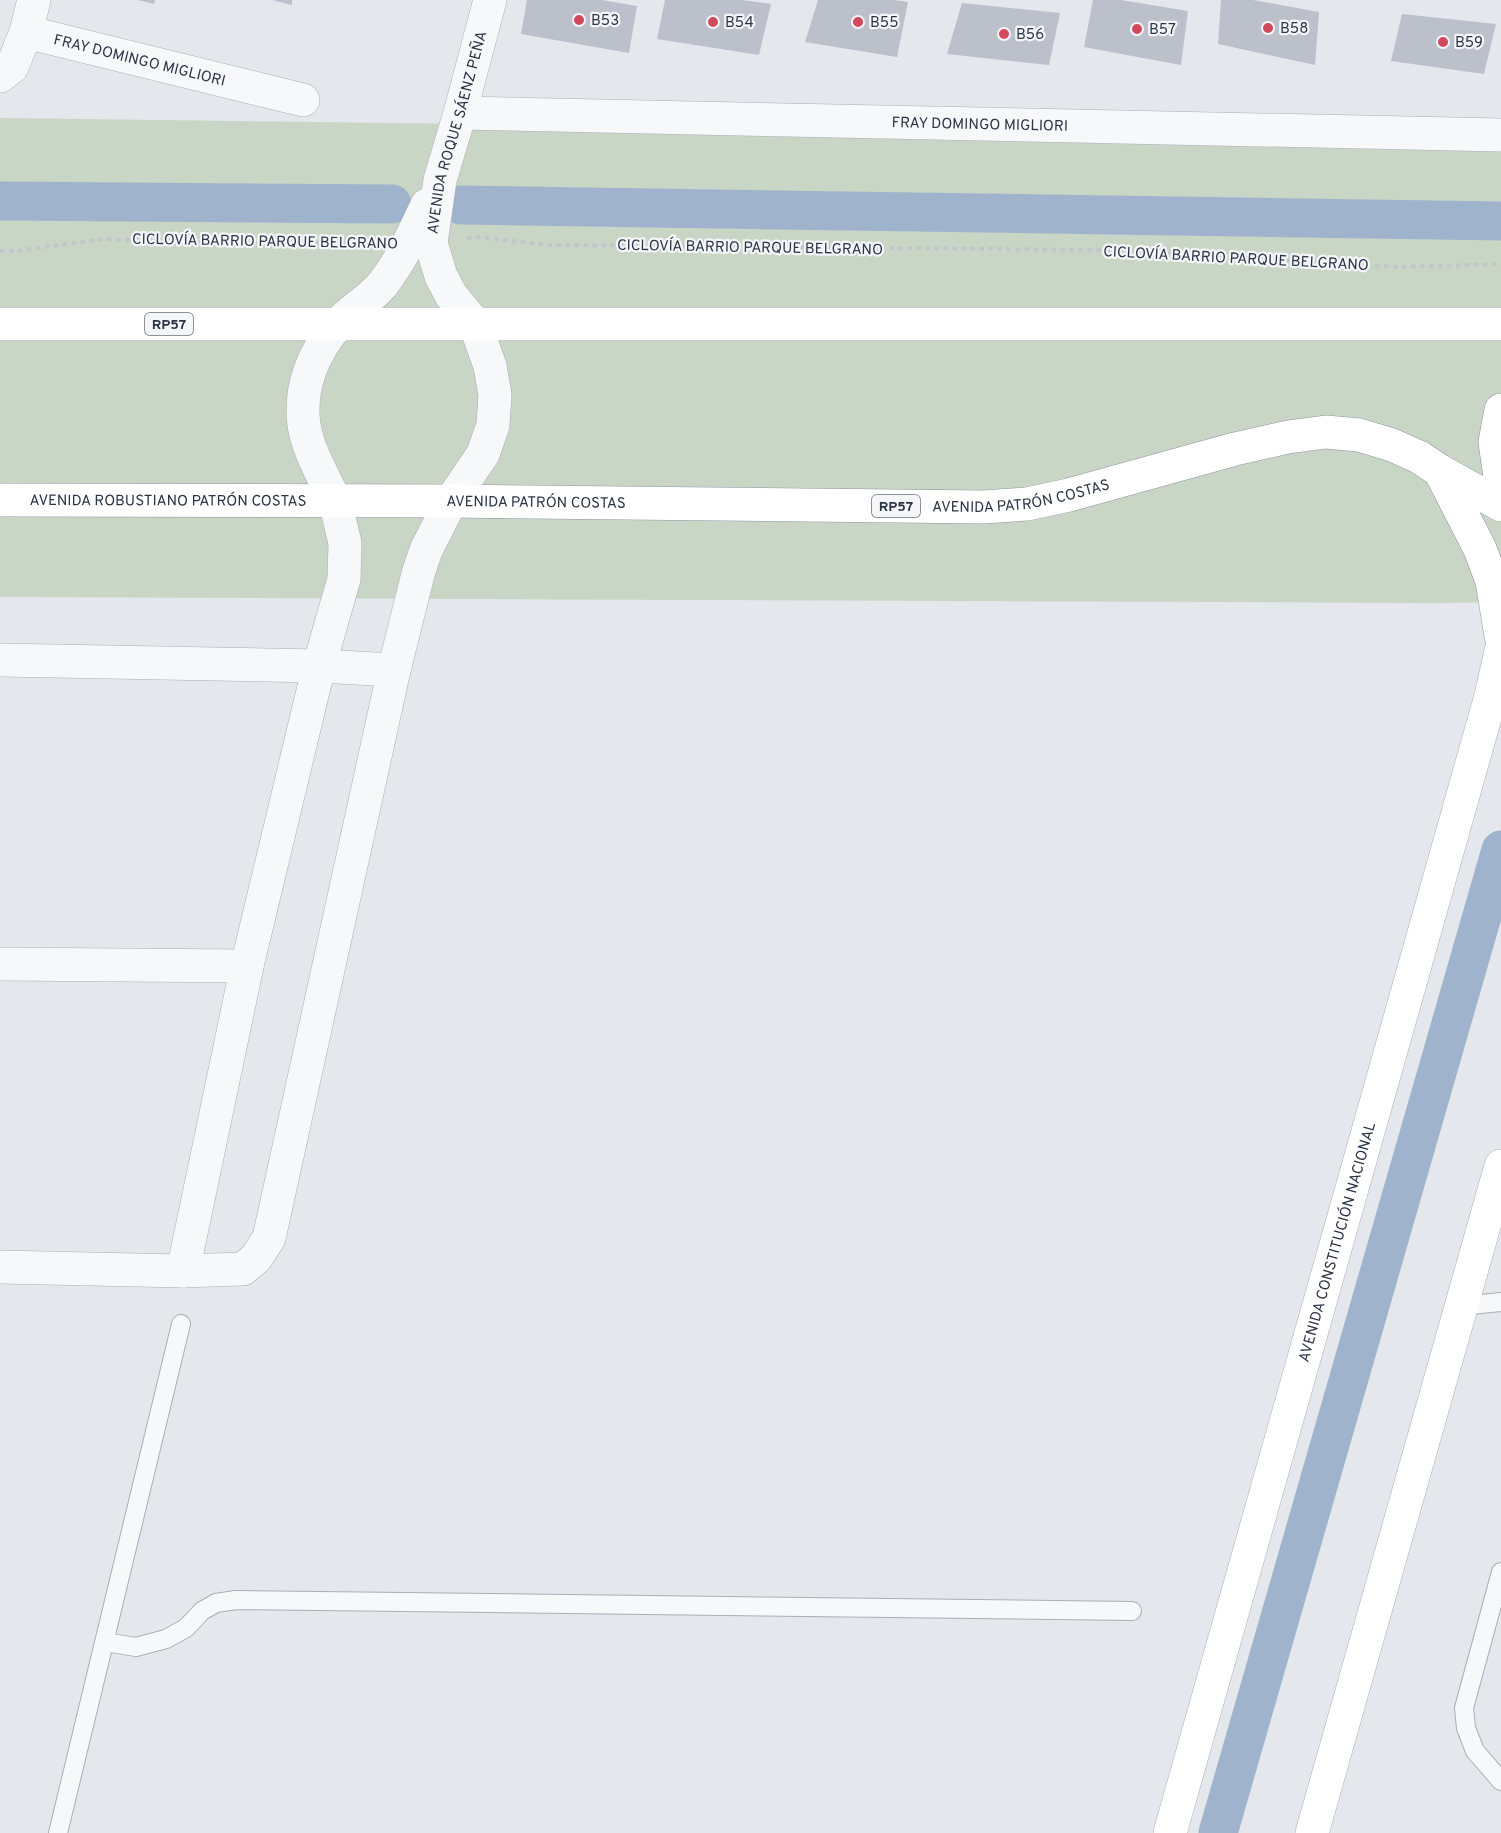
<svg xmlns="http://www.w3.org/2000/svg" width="1501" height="1833" font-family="Overpass,sans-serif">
	<rect width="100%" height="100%" fill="#e4e7ec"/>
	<path fill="#c9d6c5" d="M 0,118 L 1501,137 L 1501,602 L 1434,603 L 0,597 Z"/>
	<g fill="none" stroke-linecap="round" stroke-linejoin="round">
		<path stroke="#9fb4cc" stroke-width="39" d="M 0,201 L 392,204
			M 461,205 L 1501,221
			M 1218,1833 L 1501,850"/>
	</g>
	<path fill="#bbc0ca" d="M 138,0 L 155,0 L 154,4 Z
		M 272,0 L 292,0 L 292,5 Z
		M 527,0 L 602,0 L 637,6 L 629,53 L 521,34 Z
		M 665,0 L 742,0 L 771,4 L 759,55 L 657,39 Z
		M 818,0 L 894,0 L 908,2 L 897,57 L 805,42 Z
		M 1093,0 L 1121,0 L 1188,11 L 1181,65 L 1084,47 Z
		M 1221,0 L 1253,0 L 1319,12 L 1315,65 L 1218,44 Z
		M 962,3 L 1060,13 L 1049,65 L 947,54 Z
		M 1402,14 L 1496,24 L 1484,74 L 1391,61 Z"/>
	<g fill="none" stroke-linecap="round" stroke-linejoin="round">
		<g stroke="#a9aeb7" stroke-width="20">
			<path id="service" d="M 1461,1306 L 1501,1302
				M 1501,1572 L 1464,1708 L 1466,1728 L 1475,1751 L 1501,1781
				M 105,1642 L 136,1647 L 166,1639 L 186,1628 L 202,1611 L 216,1603 L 236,1600 L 1132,1611
				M 58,1833 L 181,1324"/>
		</g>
		<g stroke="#a9aeb7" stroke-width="34">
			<g id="minor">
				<path id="s1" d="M 26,32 L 303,100"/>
				<path d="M 0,76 L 12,67 L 26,32 L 34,0"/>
				<path id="s2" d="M 460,113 L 1501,135"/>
				<path d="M 0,660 L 319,666 L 394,670"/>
				<path d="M 0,964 L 247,966"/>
				<path d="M 0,1267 L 183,1271 L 243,1269 L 256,1258 L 269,1238 L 394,670 L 418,574 L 426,550 L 451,501"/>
				<path d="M 183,1271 L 247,966 L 319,666 L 344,579 L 345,543 L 335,501"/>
			</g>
		</g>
		<g stroke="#a9aeb7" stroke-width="34">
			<g id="tertiary">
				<path d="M 335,501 C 324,477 308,451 304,425 C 299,388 313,352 338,324 C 351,310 369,300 382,285 C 401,261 414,233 427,205"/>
				<path id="s3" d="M 451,501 L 483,454 L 493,425 L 495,395 L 490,366 L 475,324 L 451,295 L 441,276 L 431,243 L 440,180 L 460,113 L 490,0"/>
			</g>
		</g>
		<g stroke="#a9aeb7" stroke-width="34">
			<g id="secondary">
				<path id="s4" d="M 1170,1833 L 1491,696 L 1501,651"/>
				<path d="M 1312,1833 L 1501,1166"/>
			</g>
		</g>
		<g stroke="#8b94a3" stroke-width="34">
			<g id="trunk">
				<path d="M 0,324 L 1501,324"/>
				<path d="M 1501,410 L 1495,442 L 1501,484"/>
				<path d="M 1440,471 L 1480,549 L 1492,581 L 1501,636"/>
				<path id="s5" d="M 0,500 L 451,501 L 984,507 L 1027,504 L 1069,495 L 1235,449 L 1288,437 L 1326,432 L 1359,435 L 1392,445 L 1419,457 L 1440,471 L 1501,505"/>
			</g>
		</g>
		<path stroke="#c2c5cb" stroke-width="4" stroke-dasharray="4.5 4.5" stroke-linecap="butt" d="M 467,238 L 478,237 L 546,245 L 1107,250 L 1397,267 L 1501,264
			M 0,251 L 16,251 L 104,239 L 229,243 L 367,243"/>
		<use href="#service" stroke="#f7f8fa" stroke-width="18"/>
		<use href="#minor" stroke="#f7f8fa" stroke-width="33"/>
		<use href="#tertiary" stroke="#f7f8fa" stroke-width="33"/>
		<use href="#secondary" stroke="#fff" stroke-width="33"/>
		<use href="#trunk" stroke="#fff" stroke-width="33"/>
	</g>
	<g fill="#d1495b" stroke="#f4f6f9" stroke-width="2">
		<circle cx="579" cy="20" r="6"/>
		<circle cx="713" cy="22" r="6"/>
		<circle cx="858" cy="22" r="6"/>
		<circle cx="1268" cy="28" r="6"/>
		<circle cx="1137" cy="29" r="6"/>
		<circle cx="1004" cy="34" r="6"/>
		<circle cx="1443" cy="42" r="6"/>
	</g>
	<g text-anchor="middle" stroke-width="4.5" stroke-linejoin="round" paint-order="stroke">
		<g fill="#f4f6f9" stroke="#676e7b" stroke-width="1.5">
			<rect x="145" y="313" width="48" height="22" rx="4.5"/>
			<rect x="872" y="495" width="48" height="22" rx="4.5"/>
		</g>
		<g font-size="14" font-weight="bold" fill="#2b3445">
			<text x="169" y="329">RP57</text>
			<text x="896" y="511">RP57</text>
		</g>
		<g font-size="15" fill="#2b3445" stroke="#f4f6f9" text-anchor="start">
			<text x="591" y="25">B53</text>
			<text x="725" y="27">B54</text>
			<text x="870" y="27">B55</text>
			<text x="1280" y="33">B58</text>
			<text x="1149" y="34">B57</text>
			<text x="1016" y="39">B56</text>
			<text x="1455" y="47">B59</text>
		</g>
		<g font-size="15" fill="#2b3445" stroke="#f4f6f9">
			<text dy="5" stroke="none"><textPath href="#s1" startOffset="117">FRAY DOMINGO MIGLIORI</textPath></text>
			<text dy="5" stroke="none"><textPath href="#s2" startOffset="520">FRAY DOMINGO MIGLIORI</textPath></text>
			<text dy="5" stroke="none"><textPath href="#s3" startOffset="399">AVENIDA ROQUE SÁENZ PEÑA</textPath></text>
			<text transform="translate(265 241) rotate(1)" y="5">CICLOVÍA BARRIO PARQUE BELGRANO</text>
			<text transform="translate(750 247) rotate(1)" y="5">CICLOVÍA BARRIO PARQUE BELGRANO</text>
			<text transform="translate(1236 258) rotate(3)" y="5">CICLOVÍA BARRIO PARQUE BELGRANO</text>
			<text dy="5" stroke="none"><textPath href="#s5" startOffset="1022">AVENIDA PATRÓN COSTAS</textPath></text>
			<text dy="5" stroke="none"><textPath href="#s5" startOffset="168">AVENIDA ROBUSTIANO PATRÓN COSTAS</textPath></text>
			<text dy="5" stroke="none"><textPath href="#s5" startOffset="536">AVENIDA PATRÓN COSTAS</textPath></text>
			<text dy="5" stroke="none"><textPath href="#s4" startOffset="614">AVENIDA CONSTITUCIÓN NACIONAL</textPath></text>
		</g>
	</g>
</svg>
